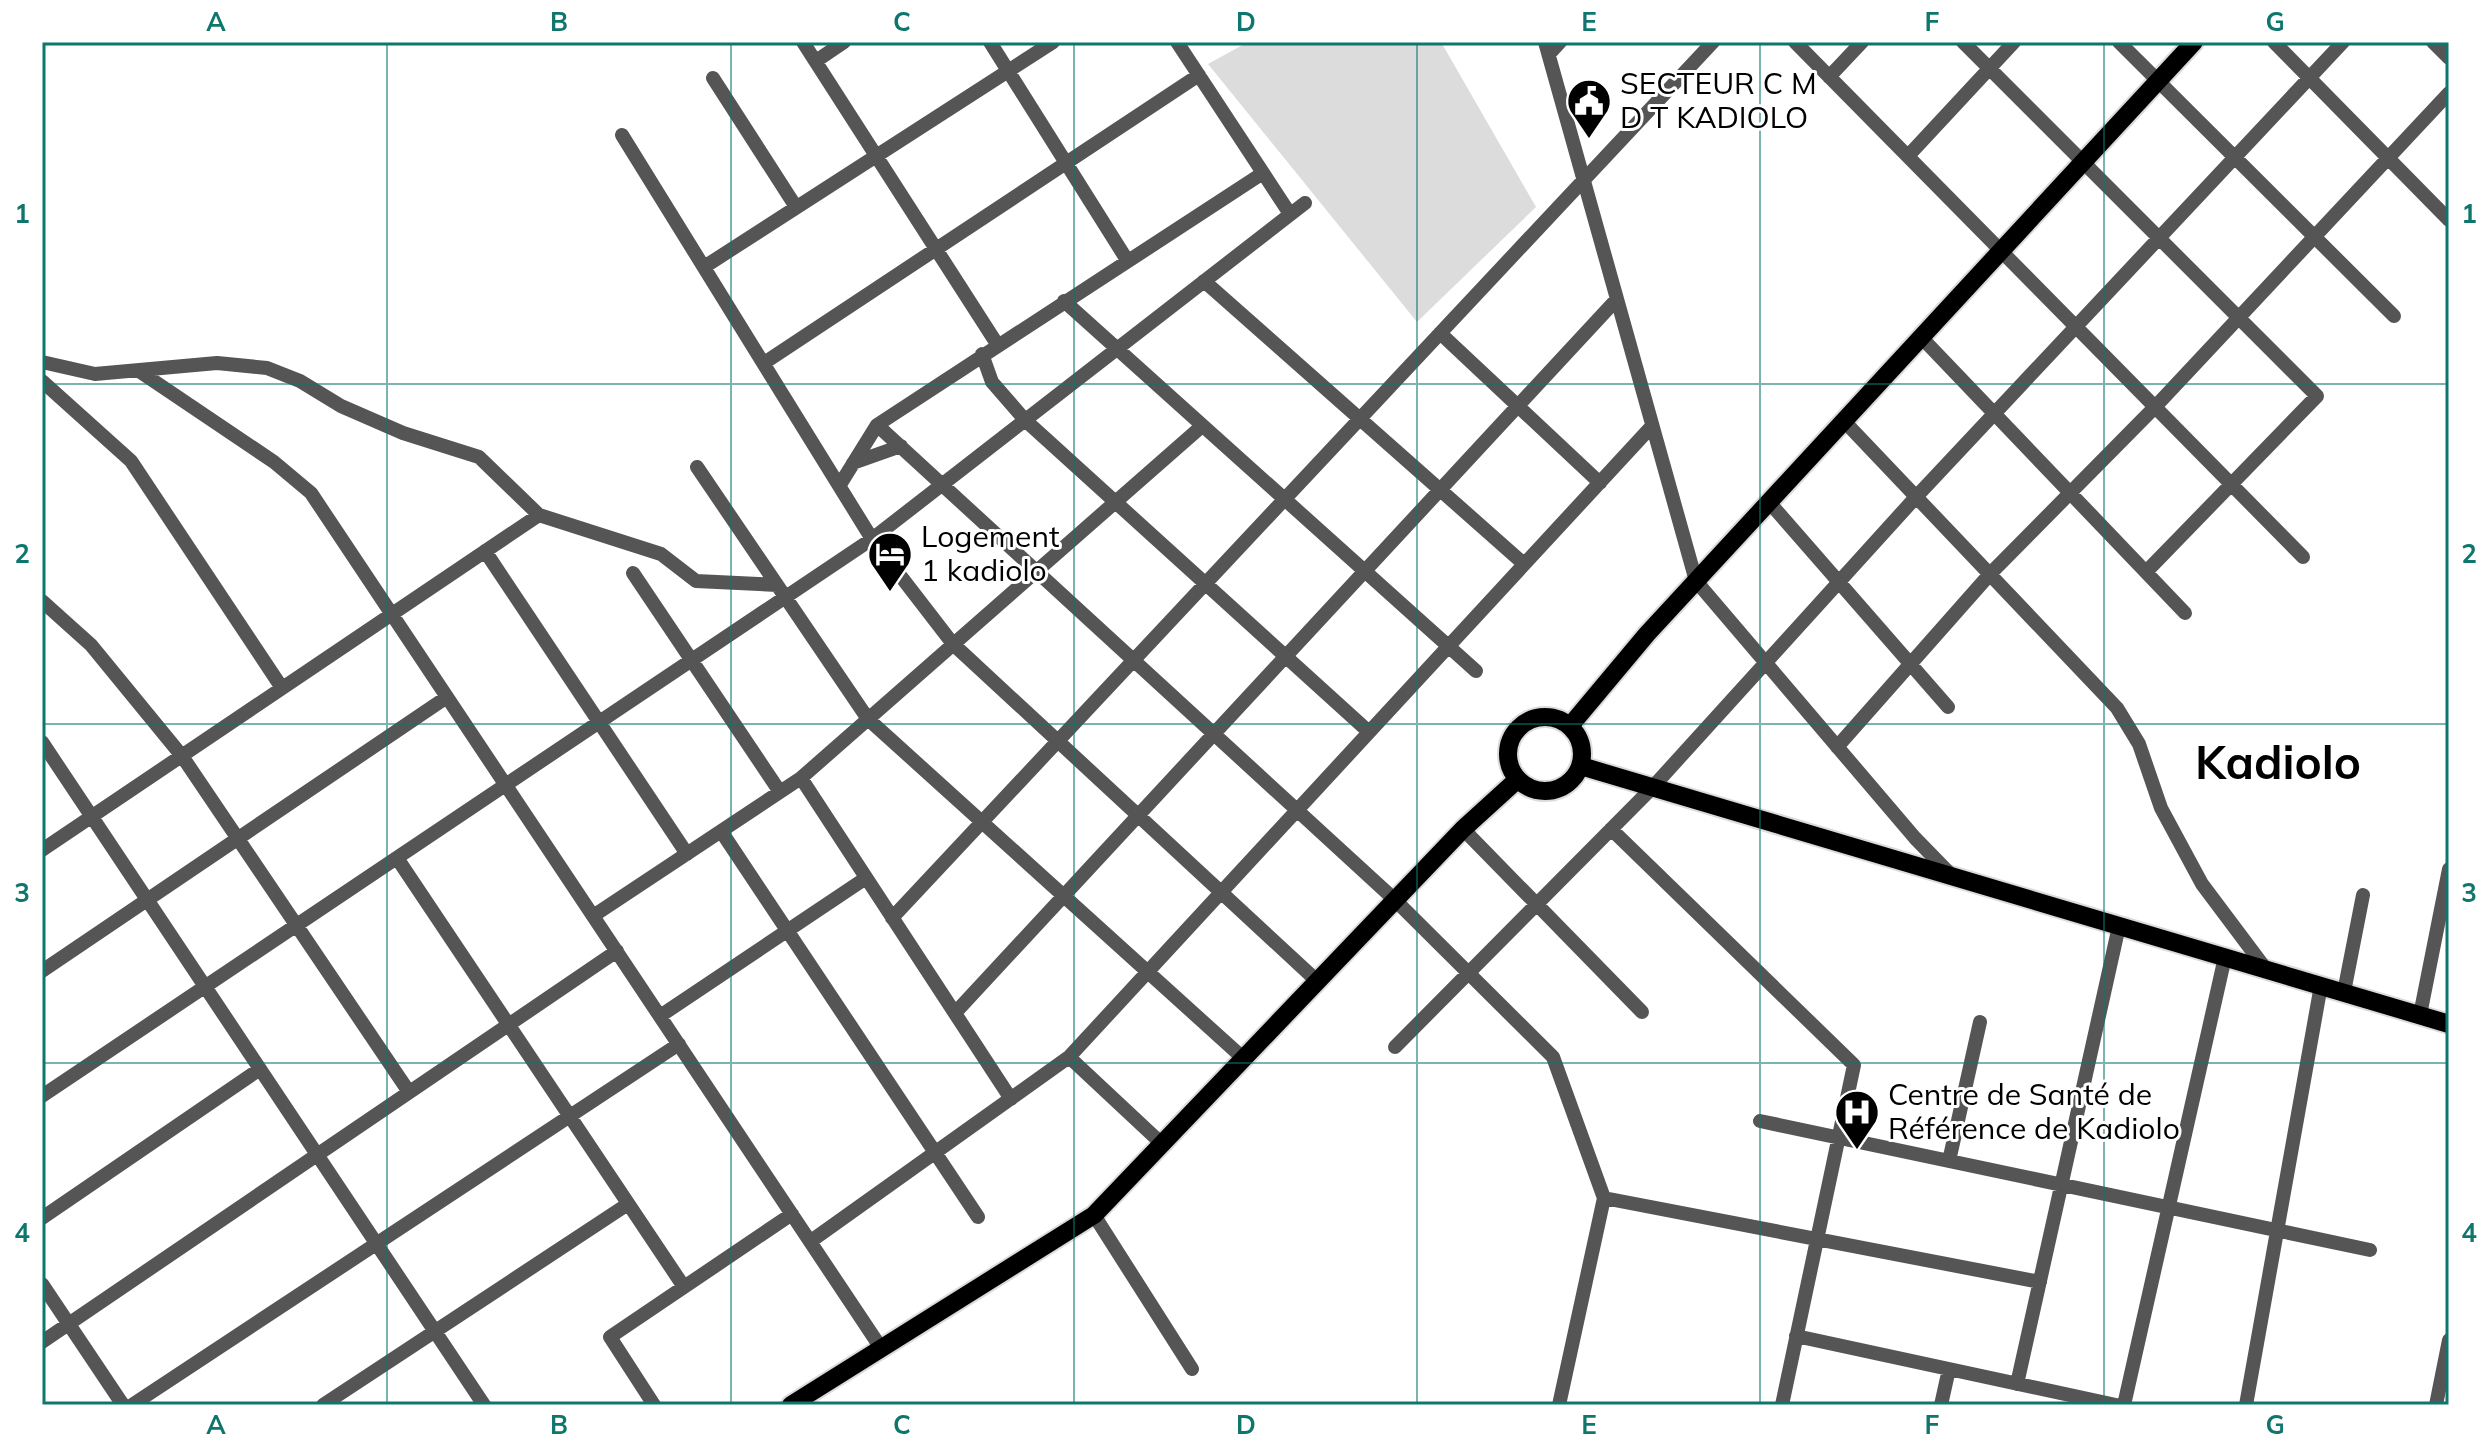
<svg xmlns="http://www.w3.org/2000/svg" width="2491" height="1447" font-family="Mulish,sans-serif">
	<rect width="100%" height="100%" fill="#fff"/>
	<path fill="#dcdcdc" d="M 1248,42 L 1441,42 L 1536,207 L 1417,322 L 1208,64 Z"/>
	<g fill="none" stroke-linecap="round" stroke-linejoin="round">
		<g stroke="#dbdbdb" stroke-width="22">
			<path id="major" d="M1508 754a37 37 0 1 1 74 0a37 37 0 1 1-74 0Z
				M 1570,726 L 1647,634 L 2194,42
				M 1581,766 L 2449,1024
				M 791,1405 L 1094,1215 L 1463,829 L 1518,779"/>
		</g>
		<path stroke="#555" stroke-width="14" d="M 803,42 L 997,344
			M 990,42 L 1127,260
			M 1177,42 L 1290,214
			M 1545,42 L 1696,581 L 1915,838 L 1953,877
			M 1795,42 L 2303,557
			M 1963,42 L 2317,396 L 2146,572
			M 2119,42 L 2394,316
			M 2274,42 L 2449,220
			M 2433,42 L 2449,58
			M 1549,54 L 1560,42
			M 816,61 L 844,42
			M 1829,77 L 1862,42
			M 713,78 L 796,207
			M 622,135 L 872,539 L 953,644 L 1317,981
			M 1908,156 L 2014,42
			M 704,267 L 1053,42
			M 1204,281 L 1524,564
			M 1064,301 L 1476,671
			M 1440,333 L 1600,483
			M 1921,337 L 2185,613
			M 982,354 L 992,382 L 1025,420 L 1369,732
			M 42,362 L 95,374 L 217,363 L 267,368 L 300,381 L 341,406 L 403,433 L 479,457 L 539,515 L 661,554 L 696,581 L 777,585
			M 764,363 L 1199,75
			M 139,371 L 274,462 L 311,493 L 881,1348
			M 42,381 L 131,461 L 282,688
			M 1844,421 L 2117,708 L 2139,744 L 2161,808 L 2202,884 L 2265,968
			M 877,425 L 1395,900 L 1553,1057 L 1604,1198 L 1559,1405
			M 853,463 L 901,446
			M 697,467 L 868,719 L 1243,1058
			M 841,483 L 877,425 L 1263,173
			M 1769,502 L 1948,707
			M 485,551 L 687,854
			M 633,573 L 780,792
			M 42,601 L 91,645 L 182,756 L 409,1092
			M 42,742 L 484,1405
			M 1837,747 L 1990,574 L 2155,407 L 2449,93
			M 801,778 L 1011,1099
			M 1463,829 L 1642,1012
			M 1611,829 L 1854,1065 L 1782,1405
			M 721,831 L 978,1217
			M 42,850 L 539,515
			M 397,858 L 684,1287
			M 593,916 L 801,778 L 1202,426
			M 892,918 L 1713,42
			M 42,971 L 447,697
			M 2344,992 L 2363,895
			M 955,1013 L 1617,299
			M 2420,1015 L 2449,869
			M 660,1016 L 866,878
			M 1395,1047 L 1651,789 L 1916,497 L 2343,42
			M 1069,1057 L 1161,1143
			M 42,1096 L 872,539 L 1305,203
			M 1760,1121 L 2370,1250
			M 1949,1161 L 1980,1022
			M 1604,1198 L 2040,1282
			M 1094,1215 L 1192,1369
			M 42,1218 L 260,1069
			M 811,1241 L 1069,1057 L 1652,426
			M 42,1284 L 123,1405
			M 1796,1336 L 2116,1405
			M 42,1342 L 617,951
			M 2017,1384 L 2119,926
			M 132,1405 L 679,1044
			M 323,1405 L 628,1204
			M 654,1405 L 610,1337 L 792,1214
			M 1941,1405 L 1949,1369
			M 2124,1405 L 2225,957
			M 2246,1405 L 2321,985
			M 2436,1405 L 2449,1340"/>
		<use href="#major" stroke="#000" stroke-width="18"/>
	</g>
	<path fill="none" stroke="#0f766e" stroke-width="2" stroke-opacity="0.55" d="M 387,42 L 387,1405M 731,42 L 731,1405M 1074,42 L 1074,1405M 1417,42 L 1417,1405M 1760,42 L 1760,1405M 2104,42 L 2104,1405M 42,384 L 2449,384M 42,724 L 2449,724M 42,1063 L 2449,1063"/>
	<defs>
		<g id="civic-pin" transform="scale(2.3)"><path d="M0 17L-7.5 6A9.5 9.5 0 1 1 7.5 6Z" fill="#000" stroke="#fff"/><path d="M-.6-6.5H3V-4.5H.6V-3L4-1V1h2V6H-6V1h2V-1L-.6-3ZM-1.2 2.5V6h2.4V2.5Z" fill="#fff"/></g>
		<g id="hotel-pin" transform="scale(2.3)"><path d="M0 17L-7.5 6A9.5 9.5 0 1 1 7.5 6Z" fill="#000" stroke="#fff"/><path d="M-6-4.5h1.5V1H6V5H4.5V3h-9V5H-6ZM-4 0a1.8 1.8 0 1 1 3.6 0ZM.5 0V-2.5h3Q6-2.5 6 0Z" fill="#fff"/></g>
		<g id="hospital-pin" transform="scale(2.3)"><path d="M0 17L-7.5 6A9.5 9.5 0 1 1 7.5 6Z" fill="#000" stroke="#fff"/><path d="M-5-5h3v3.5h4V-5h3V5h-3V1.5h-4V5h-3Z" fill="#fff"/></g>
	</defs>
	<g fill-rule="evenodd">
		<use href="#civic-pin" x="1589" y="101"/>
		<use href="#hotel-pin" x="890" y="554"/>
		<use href="#hospital-pin" x="1857" y="1112"/>
	</g>
	<g text-anchor="middle" stroke-width="6" stroke-linejoin="round" paint-order="stroke">
		<g font-size="30" fill="#000" stroke="#fff" text-anchor="start">
			<text x="1620" y="94">SECTEUR C M<tspan x="1620" dy="34">D T KADIOLO</tspan></text>
			<text x="921" y="547">Logement<tspan x="921" dy="34">1 kadiolo</tspan></text>
			<text x="1888" y="1105">Centre de Santé de<tspan x="1888" dy="34">Référence de Kadiolo</tspan></text>
		</g>
		<g font-size="46" font-weight="bold" fill="#000" stroke="#fff">
			<text x="2278" y="779">Kadiolo</text>
		</g>
	</g>
	<rect width="2491" height="1447" fill="none" stroke="#ffffff" stroke-width="88"/>
	<rect x="44" y="44" width="2403" height="1359" fill="none" stroke="#0f766e" stroke-width="3"/>
	<g font-size="26" text-anchor="middle" font-weight="bold" fill="#0f766e">
		<text x="216" y="31">A</text>
		<text x="559" y="31">B</text>
		<text x="902" y="31">C</text>
		<text x="1246" y="31">D</text>
		<text x="1589" y="31">E</text>
		<text x="1932" y="31">F</text>
		<text x="2275" y="31">G</text>
		<text x="22" y="223">1</text>
		<text x="2469" y="223">1</text>
		<text x="22" y="563">2</text>
		<text x="2469" y="563">2</text>
		<text x="22" y="902">3</text>
		<text x="2469" y="902">3</text>
		<text x="22" y="1242">4</text>
		<text x="2469" y="1242">4</text>
		<text x="216" y="1434">A</text>
		<text x="559" y="1434">B</text>
		<text x="902" y="1434">C</text>
		<text x="1246" y="1434">D</text>
		<text x="1589" y="1434">E</text>
		<text x="1932" y="1434">F</text>
		<text x="2275" y="1434">G</text>
	</g>
</svg>
